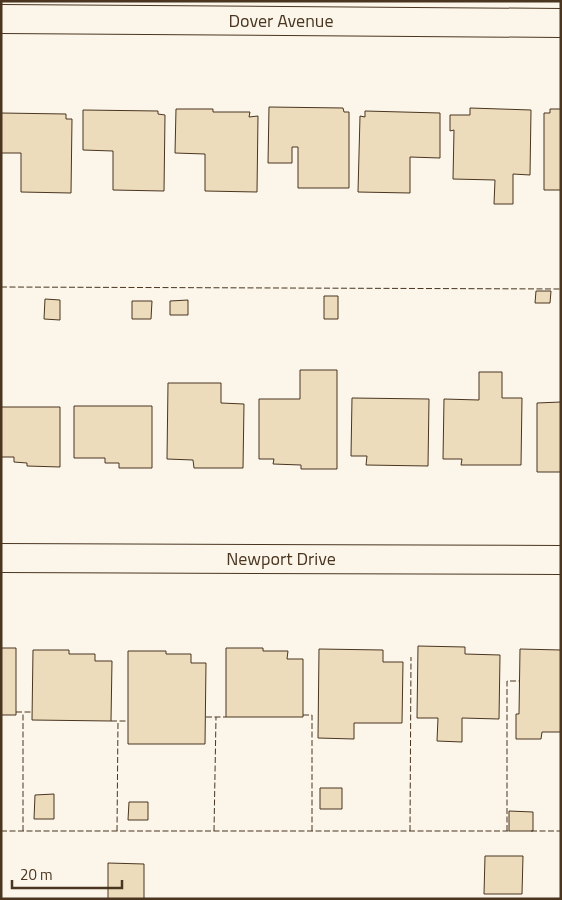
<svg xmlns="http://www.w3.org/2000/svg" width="562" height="900" font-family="'Titillium Web',sans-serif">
	<rect width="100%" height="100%" fill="#fbf6e9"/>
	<path fill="#ecdcbc" stroke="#4a3520" d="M 269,107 L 343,108 L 344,112 L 349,112 L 349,188 L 298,188 L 298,147 L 292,147 L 292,163 L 268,163 Z
		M 470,108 L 531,110 L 530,175 L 513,174 L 513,204 L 494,204 L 495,180 L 453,179 L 454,130 L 450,131 L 450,115 L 470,115 Z
		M 176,109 L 213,109 L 213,112 L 250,112 L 249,117 L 258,116 L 257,192 L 205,191 L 205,154 L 175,153 Z
		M 550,109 L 561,109 L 561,190 L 544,190 L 544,113 L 550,113 Z
		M 83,110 L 158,111 L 158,114 L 165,115 L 164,191 L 113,190 L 113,151 L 83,150 Z
		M 365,111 L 440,113 L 440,158 L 410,157 L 410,193 L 358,192 L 360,116 L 365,117 Z
		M 1,113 L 66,114 L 66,119 L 72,119 L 71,193 L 21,192 L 21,153 L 1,153 Z
		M 536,291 L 551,291 L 550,303 L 535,303 Z
		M 324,296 L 338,296 L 338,319 L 324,319 Z
		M 45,299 L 60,300 L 60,320 L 44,319 Z
		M 188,300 L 188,315 L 170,315 L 170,301 Z
		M 132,301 L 152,301 L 151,319 L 132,319 Z
		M 300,370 L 337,370 L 337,469 L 301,469 L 301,465 L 273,464 L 274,459 L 259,459 L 259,399 L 300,399 Z
		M 479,372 L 502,372 L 502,398 L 522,398 L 521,465 L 461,465 L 462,459 L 443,459 L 444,399 L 479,400 Z
		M 168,383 L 221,383 L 221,403 L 244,404 L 243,468 L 194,468 L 193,460 L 167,459 Z
		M 352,398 L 429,399 L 428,466 L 366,465 L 367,456 L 351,456 Z
		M 561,402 L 561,472 L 537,472 L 537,403 Z
		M 74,406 L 152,406 L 152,468 L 119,468 L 119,463 L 105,463 L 105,458 L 74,458 Z
		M 1,407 L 60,407 L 60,467 L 27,466 L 27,463 L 14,462 L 14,457 L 1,457 Z
		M 418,646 L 465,647 L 465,654 L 500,655 L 499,719 L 462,718 L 462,742 L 437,741 L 438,718 L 417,718 Z
		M 1,648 L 16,648 L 16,715 L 1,715 Z
		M 226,648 L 263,648 L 263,651 L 288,651 L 287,659 L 303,659 L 303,717 L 226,717 Z
		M 319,649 L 383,650 L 383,662 L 403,662 L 402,723 L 354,723 L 354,739 L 318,738 Z
		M 520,649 L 561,650 L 561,732 L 542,732 L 541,739 L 516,739 L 516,714 L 519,714 Z
		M 33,650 L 69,650 L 69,654 L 95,654 L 95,661 L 112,661 L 111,721 L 32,720 Z
		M 128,651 L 166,651 L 166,654 L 191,654 L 191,663 L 206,663 L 205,744 L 128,744 Z
		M 320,788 L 342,788 L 342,809 L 320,809 Z
		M 54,794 L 54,819 L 34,819 L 35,795 Z
		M 129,802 L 148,802 L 148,820 L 128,820 Z
		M 509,811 L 533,812 L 533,831 L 509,831 Z
		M 485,856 L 523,856 L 522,894 L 484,894 Z
		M 108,863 L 144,864 L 144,899 L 108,899 Z"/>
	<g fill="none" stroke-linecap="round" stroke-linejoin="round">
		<g stroke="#4a3520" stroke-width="30">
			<path id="minor" d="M 1,19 L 561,23
				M 1,558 L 561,560"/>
		</g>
		<use href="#minor" stroke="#fbf6e9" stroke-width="28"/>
		<path stroke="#4a3520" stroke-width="1" stroke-dasharray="6 2.5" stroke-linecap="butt" d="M 1,287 L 561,289
			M 16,712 L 33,712
			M 303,715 L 312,715 L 312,831
			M 206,717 L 226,717
			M 111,721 L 128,721
			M 1,831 L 511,831
			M 23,831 L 23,712
			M 117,831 L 118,721
			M 214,831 L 216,717
			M 410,831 L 411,657
			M 507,831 L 507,681 L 519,681
			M 531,831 L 561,831"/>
	</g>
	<g text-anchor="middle" stroke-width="4" stroke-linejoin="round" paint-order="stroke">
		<g font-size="18" fill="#4a3520" stroke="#fbf6e9">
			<text x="281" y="27">Dover Avenue</text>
			<text x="281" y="565">Newport Drive</text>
		</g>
	</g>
	<rect width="562" height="900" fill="none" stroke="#4a3520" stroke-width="5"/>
	<path d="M12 880v8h110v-8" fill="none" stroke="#4a3520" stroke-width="2.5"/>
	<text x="20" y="880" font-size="15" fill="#4a3520" stroke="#fbf6e9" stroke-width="4" paint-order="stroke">20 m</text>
</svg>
